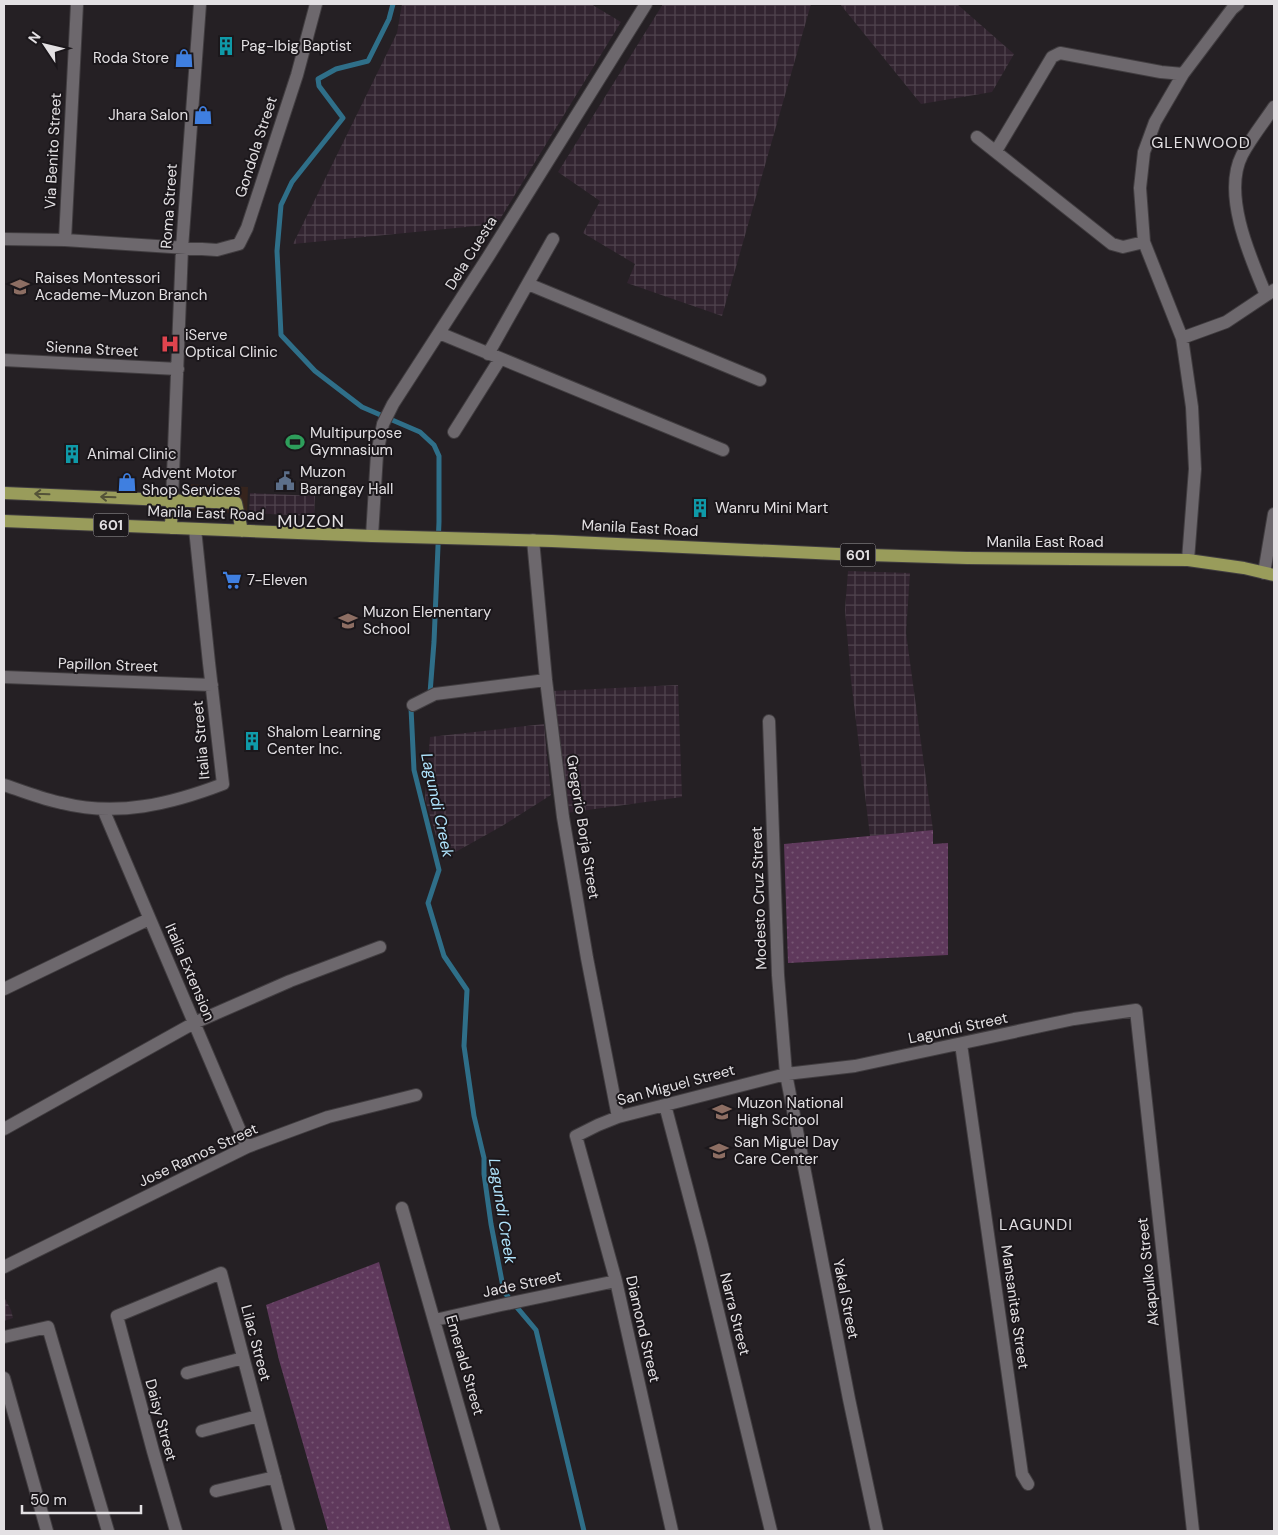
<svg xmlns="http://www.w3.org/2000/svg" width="1278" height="1535" font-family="'DM Sans',sans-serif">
	<defs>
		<pattern id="industrial-grid" width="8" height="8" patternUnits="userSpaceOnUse" patternTransform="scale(1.25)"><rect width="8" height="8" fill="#322430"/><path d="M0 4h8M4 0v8" fill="none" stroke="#50444e"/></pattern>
		<pattern id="grass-dots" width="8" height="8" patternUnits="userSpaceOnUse" patternTransform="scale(1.25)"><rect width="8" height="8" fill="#5f395c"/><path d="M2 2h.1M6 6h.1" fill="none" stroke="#765573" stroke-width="1.8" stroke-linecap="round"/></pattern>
	</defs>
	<rect width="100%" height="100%" fill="#252024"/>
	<path fill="#36241d" d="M 186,484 L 248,487 L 247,514 L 184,510 Z"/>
	<path fill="url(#industrial-grid)" d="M 402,4 L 591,4 L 621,22 L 497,224 L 293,244 L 397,33 Z
		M 663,4 L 811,4 L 722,316 L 627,283 L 635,264 L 583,233 L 600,201 L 558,172 Z
		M 840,4 L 957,4 L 1014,54 L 992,92 L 921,104 Z
		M 250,493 L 315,496 L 314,516 L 249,513 Z
		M 848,571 L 910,573 L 906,633 L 933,830 L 870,836 L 851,680 L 845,610 Z
		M 678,685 L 682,797 L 566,813 L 553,691 Z
		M 544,724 L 551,795 L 502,826 L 443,859 L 425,799 L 430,737 Z
		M 4,1297 L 11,1310 L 13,1318 L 4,1321 Z"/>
	<path fill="url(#grass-dots)" d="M 933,830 L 933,844 L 948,843 L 948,955 L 788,963 L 784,844 Z
		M 379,1262 L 451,1531 L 328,1531 L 279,1360 L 266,1305 Z"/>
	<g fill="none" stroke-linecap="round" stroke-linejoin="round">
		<path stroke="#2f6f89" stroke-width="5" d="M 393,4 L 389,19 L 368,61 L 336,69 L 318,79 L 319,86 L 343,118 L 292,182 L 281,205 L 277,251 L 281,335 L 315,371 L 362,407 L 420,432 L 434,445 L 439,456 L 439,522 L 434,642 L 430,693
			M 413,706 L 411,708 L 414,770 L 439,870 L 428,903 L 444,956 L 467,990 L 464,1046 L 474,1116 L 484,1158 L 484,1174 L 491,1224 L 504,1292 L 536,1330 L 584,1531"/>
		<g stroke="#413d40" stroke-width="14">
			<path id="minor" d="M 977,137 L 1112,244 L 1123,247 L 1144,242
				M 996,151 L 1052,57 L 1060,53 L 1161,72 L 1183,74
				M 4,239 L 65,240 L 217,250 L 239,244 L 247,228 L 297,75 L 316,4
				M 65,240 L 77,4
				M 528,284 L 760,380
				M 1266,295 C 1250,257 1222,194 1242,155 C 1251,138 1264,122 1274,107
				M 439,333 L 723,450
				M 1182,338 L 1226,322 L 1274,290
				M 488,354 L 553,239
				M 4,360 L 178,369
				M 454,432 L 500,359
				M 172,500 L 182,248 L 200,4
				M 372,536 L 377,454 L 383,424 L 393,404 L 488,257 L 646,4
				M 533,540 L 546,680 L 563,817 L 587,958 L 618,1117
				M 1188,560 L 1195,469 L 1192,407 L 1182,338 L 1144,242 L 1140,188 L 1144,152 L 1155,122 L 1183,74 L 1232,9 L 1238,4
				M 1264,573 L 1274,514
				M 4,677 L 212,685
				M 413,705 L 435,694 L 546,680
				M 769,721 L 778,975 L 786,1074 L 849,1399 L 877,1531
				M 4,785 C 23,791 42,799 62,803 C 117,817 171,804 223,784 L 209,663 L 195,529
				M 103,809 L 247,1147
				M 4,989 L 149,919
				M 961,1044 L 1022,1474 L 1028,1484
				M 665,1105 L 702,1245 L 771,1531
				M 4,1129 L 194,1023 L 290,981 L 380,947
				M 402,1208 L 494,1531
				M 4,1267 L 247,1147 L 328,1117 L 416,1095
				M 435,1320 L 501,1305 L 616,1281
				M 4,1337 L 48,1327 L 108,1531
				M 187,1373 L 243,1358
				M 4,1378 L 47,1531
				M 202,1431 L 258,1416
				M 216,1491 L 275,1477
				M 176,1531 L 153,1451 L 117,1316 L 221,1273 L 289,1531
				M 672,1531 L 616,1281 L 576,1136 L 598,1125 L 618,1117 L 786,1074 L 855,1066 L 1074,1019 L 1136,1010 L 1193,1531"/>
		</g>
		<g stroke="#413d40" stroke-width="14">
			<path id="major" d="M 4,493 L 236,503 L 242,531
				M 4,521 L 372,536 L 552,541 L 837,554 L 967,558 L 1188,560 L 1244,568 L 1274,575
				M 171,528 L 172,500"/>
		</g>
		<use href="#minor" stroke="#6d686d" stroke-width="12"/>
		<use href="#major" stroke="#999c5b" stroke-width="12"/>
	</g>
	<defs><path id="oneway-shaft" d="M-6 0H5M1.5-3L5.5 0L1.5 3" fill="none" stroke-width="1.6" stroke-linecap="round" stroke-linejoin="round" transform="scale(1.25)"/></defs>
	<g stroke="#545338">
		<use href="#oneway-shaft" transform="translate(42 494) rotate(-178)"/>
		<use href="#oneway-shaft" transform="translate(108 497) rotate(-178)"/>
	</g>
	<defs>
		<g id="building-bare" transform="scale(1.5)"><path d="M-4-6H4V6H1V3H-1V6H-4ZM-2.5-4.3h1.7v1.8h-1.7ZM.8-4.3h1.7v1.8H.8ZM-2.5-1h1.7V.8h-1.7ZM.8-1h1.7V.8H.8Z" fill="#0f9aa8" stroke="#1b171b" stroke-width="2.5" paint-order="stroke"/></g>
		<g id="shop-bare" transform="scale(1.5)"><path d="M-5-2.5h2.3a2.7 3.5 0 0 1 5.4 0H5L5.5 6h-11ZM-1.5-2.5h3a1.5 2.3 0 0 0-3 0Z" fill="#3f7fe0" stroke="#1b171b" stroke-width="2.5" paint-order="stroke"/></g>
		<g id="school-bare" transform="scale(1.5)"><path d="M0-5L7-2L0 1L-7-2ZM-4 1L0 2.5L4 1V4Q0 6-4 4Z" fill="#8d6e63" stroke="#1b171b" stroke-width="2.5" paint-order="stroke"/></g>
		<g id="hospital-bare" transform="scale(1.5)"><path d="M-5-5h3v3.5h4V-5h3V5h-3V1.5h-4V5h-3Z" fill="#e0444e" stroke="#1b171b" stroke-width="2.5" paint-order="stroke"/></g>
		<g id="stadium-bare" transform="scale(1.5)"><path d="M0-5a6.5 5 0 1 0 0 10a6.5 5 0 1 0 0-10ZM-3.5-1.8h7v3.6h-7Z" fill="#2e9e5b" stroke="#1b171b" stroke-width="2.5" paint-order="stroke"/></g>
		<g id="civic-bare" transform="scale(1.5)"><path d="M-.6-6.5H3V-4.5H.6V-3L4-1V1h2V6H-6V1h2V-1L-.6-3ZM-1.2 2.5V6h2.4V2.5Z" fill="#5c6f8a" stroke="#1b171b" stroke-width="2.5" paint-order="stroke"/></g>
		<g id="supermarket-bare" transform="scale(1.5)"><path d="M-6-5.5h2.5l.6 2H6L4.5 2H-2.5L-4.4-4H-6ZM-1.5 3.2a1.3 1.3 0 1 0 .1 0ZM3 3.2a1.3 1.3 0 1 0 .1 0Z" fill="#3f7fe0" stroke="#1b171b" stroke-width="2.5" paint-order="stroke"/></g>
	</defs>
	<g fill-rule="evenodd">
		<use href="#building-bare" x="226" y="46"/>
		<use href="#shop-bare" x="184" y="58"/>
		<use href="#shop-bare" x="203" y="115"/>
		<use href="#school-bare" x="20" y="287"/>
		<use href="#hospital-bare" x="170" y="344"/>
		<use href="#stadium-bare" x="295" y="442"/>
		<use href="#building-bare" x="72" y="454"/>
		<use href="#civic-bare" x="285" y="481"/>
		<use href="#shop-bare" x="127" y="482"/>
		<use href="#building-bare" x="700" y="508"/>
		<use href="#supermarket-bare" x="232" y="580"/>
		<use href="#school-bare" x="348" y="621"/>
		<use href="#building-bare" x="252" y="741"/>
		<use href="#school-bare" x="722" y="1112"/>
		<use href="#school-bare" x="719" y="1151"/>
	</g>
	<g text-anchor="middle" stroke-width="4" stroke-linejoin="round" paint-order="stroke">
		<g fill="#1b171b" stroke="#a7a4a7" stroke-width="1">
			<rect x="93.5" y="513.5" width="35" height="23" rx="4"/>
			<rect x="840.5" y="543.5" width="35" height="23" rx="4"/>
		</g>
		<g font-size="14" font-weight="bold" fill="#e3e0e3">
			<text x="111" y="530">601</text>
			<text x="858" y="560">601</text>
		</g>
		<g font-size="15" fill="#e3e0e3" stroke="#1b171b" text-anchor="start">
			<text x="241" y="51">Pag-Ibig Baptist</text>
			<text x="169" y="63" text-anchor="end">Roda Store</text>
			<text x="188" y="120" text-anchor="end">Jhara Salon</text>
			<text x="35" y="283">Raises Montessori<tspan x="35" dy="17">Academe-Muzon Branch</tspan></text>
			<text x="185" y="340">iServe<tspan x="185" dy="17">Optical Clinic</tspan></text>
			<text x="310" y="438">Multipurpose<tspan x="310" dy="17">Gymnasium</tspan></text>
			<text x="87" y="459">Animal Clinic</text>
			<text x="300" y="477">Muzon<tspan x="300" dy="17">Barangay Hall</tspan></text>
			<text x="142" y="478">Advent Motor<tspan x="142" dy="17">Shop Services</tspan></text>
			<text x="715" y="513">Wanru Mini Mart</text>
			<text x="247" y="585">7-Eleven</text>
			<text x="363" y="617">Muzon Elementary<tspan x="363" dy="17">School</tspan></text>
			<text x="267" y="737">Shalom Learning<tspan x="267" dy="17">Center Inc.</tspan></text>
			<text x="737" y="1108">Muzon National<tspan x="737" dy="17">High School</tspan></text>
			<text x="734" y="1147">San Miguel Day<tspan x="734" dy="17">Care Center</tspan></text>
		</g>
		<g font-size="15" fill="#e3e0e3" stroke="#1b171b">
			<text transform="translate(256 147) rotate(-72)" y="5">Gondola Street</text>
			<text transform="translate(53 151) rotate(-87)" y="5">Via Benito Street</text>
			<text transform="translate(169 206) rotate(-86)" y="5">Roma Street</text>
			<text transform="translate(471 253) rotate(-58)" y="5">Dela Cuesta</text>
			<text transform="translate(92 349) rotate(3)" y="5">Sienna Street</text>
			<text transform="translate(206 513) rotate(2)" y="5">Manila East Road</text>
			<text transform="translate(640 528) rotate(3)" y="5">Manila East Road</text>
			<text x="1045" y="547">Manila East Road</text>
			<text transform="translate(108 665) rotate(2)" y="5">Papillon Street</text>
			<text transform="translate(201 740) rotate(-95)" y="5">Italia Street</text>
			<text transform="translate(583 827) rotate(81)" y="5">Gregorio Borja Street</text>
			<text transform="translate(759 898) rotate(-92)" y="5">Modesto Cruz Street</text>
			<text transform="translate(190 972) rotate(67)" y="5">Italia Extension</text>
			<text transform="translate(958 1028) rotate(-12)" y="5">Lagundi Street</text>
			<text transform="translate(676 1085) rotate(-15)" y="5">San Miguel Street</text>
			<text transform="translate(198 1155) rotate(-25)" y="5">Jose Ramos Street</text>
			<text transform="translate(1148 1272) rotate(-96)" y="5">Akapulko Street</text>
			<text transform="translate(522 1284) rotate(-12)" y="5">Jade Street</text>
			<text transform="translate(846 1299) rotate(79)" y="5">Yakal Street</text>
			<text transform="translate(1015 1307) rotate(82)" y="5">Mansanitas Street</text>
			<text transform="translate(735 1314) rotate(76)" y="5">Narra Street</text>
			<text transform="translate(643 1329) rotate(77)" y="5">Diamond Street</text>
			<text transform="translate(256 1343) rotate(75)" y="5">Lilac Street</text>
			<text transform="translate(465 1365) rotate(74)" y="5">Emerald Street</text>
			<text transform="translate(161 1420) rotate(75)" y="5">Daisy Street</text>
		</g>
		<g font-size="16" letter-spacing="1" fill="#e3e0e3" stroke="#1b171b">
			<text x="1201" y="148">GLENWOOD</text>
			<text x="1036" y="1230">LAGUNDI</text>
		</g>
		<g font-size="16" font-style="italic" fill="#afe3fc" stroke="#1b171b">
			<text transform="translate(438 805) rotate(78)" y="6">Lagundi Creek</text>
			<text transform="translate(503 1211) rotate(81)" y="6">Lagundi Creek</text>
		</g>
		<g font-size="18" letter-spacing="1" fill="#e3e0e3" stroke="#1b171b">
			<text x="311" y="527">MUZON</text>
		</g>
	</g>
	<rect width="1278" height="1535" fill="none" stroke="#e3e0e3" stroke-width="10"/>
	<g transform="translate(45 45) rotate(305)" stroke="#1b171b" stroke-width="4" paint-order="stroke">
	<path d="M0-4L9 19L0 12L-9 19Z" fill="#e3e0e3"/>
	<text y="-8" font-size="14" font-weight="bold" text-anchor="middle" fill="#e3e0e3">N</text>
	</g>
	<path d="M22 1505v8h119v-8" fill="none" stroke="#e3e0e3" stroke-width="2.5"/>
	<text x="30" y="1505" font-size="15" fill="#e3e0e3" stroke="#1b171b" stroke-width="4" paint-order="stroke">50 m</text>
</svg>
